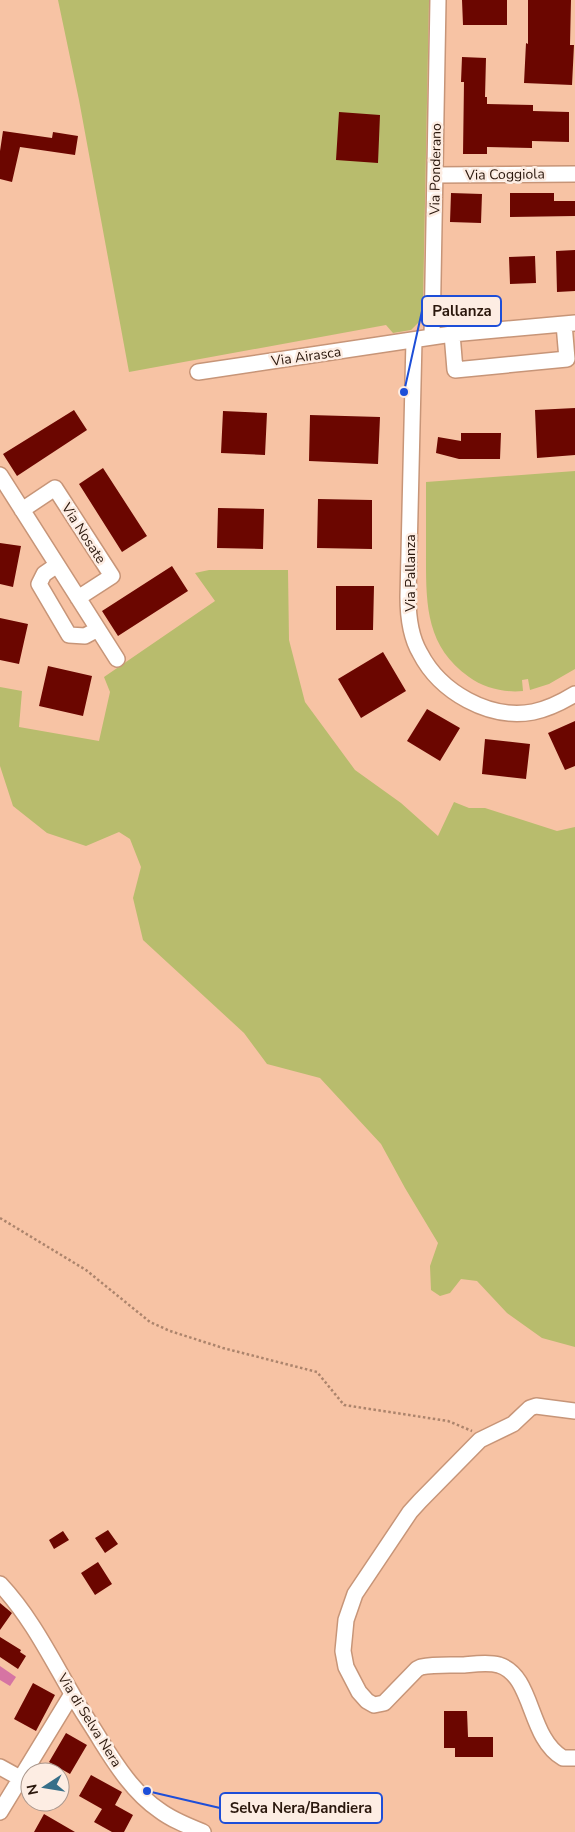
<svg xmlns="http://www.w3.org/2000/svg" width="575" height="1832" font-family="'Nunito Sans',sans-serif">
	<rect width="100%" height="100%" fill="#f7c3a4"/>
	<path fill="#b8bc6d" d="M 58,0 L 429,0 L 423,303 L 420,321 L 411,330 L 393,333 L 386,325 L 129,372 L 79,100 Z
		M 575,471 L 575,669 L 549,684 L 530,690 L 528,679 L 522,680 L 523,691 C 505,693 484,688 469,677 C 425,646 426,603 426,554 C 426,530 426,506 426,482 Z
		M 209,570 L 288,570 L 289,640 L 305,702 L 355,770 L 401,803 L 438,836 L 454,802 L 469,808 L 485,808 L 557,831 L 575,827 L 575,1347 L 542,1338 L 507,1313 L 477,1281 L 461,1279 L 450,1293 L 440,1296 L 431,1290 L 430,1266 L 438,1243 L 405,1188 L 381,1144 L 320,1078 L 267,1064 L 244,1033 L 143,940 L 133,898 L 141,867 L 130,839 L 119,832 L 86,846 L 47,833 L 13,806 L 0,766 L 0,687 L 22,691 L 19,727 L 99,741 L 110,692 L 104,677 L 215,601 L 195,573 Z"/>
	<path fill="#d674a3" d="M 0,1666 L 16,1677 L 10,1686 L 0,1680 Z"/>
	<path fill="#6b0600" d="M 462,0 L 507,0 L 507,25 L 463,25 Z
		M 528,0 L 571,0 L 570,45 L 574,45 L 572,85 L 524,83 L 526,43 L 528,44 Z
		M 462,57 L 486,58 L 485,97 L 487,97 L 487,104 L 533,105 L 533,111 L 569,112 L 569,142 L 532,141 L 532,148 L 487,147 L 487,154 L 463,154 L 464,82 L 461,82 Z
		M 339,112 L 380,115 L 378,163 L 336,160 Z
		M 3,131 L 52,138 L 53,132 L 78,136 L 75,155 L 20,147 L 12,182 L 0,179 L 0,151 Z
		M 451,193 L 482,194 L 481,223 L 450,222 Z
		M 510,193 L 554,193 L 554,201 L 575,201 L 575,216 L 510,217 Z
		M 575,250 L 575,291 L 557,292 L 556,251 Z
		M 535,256 L 536,283 L 510,284 L 509,257 Z
		M 575,408 L 575,455 L 537,458 L 535,410 Z
		M 74,410 L 87,430 L 17,476 L 3,454 Z
		M 223,411 L 267,413 L 265,455 L 221,453 Z
		M 310,415 L 380,417 L 378,464 L 309,461 Z
		M 461,433 L 501,433 L 500,459 L 459,459 L 436,453 L 438,437 L 461,441 Z
		M 103,468 L 147,536 L 122,552 L 79,484 Z
		M 318,499 L 372,500 L 372,549 L 317,548 Z
		M 218,508 L 264,509 L 263,549 L 217,548 Z
		M 0,543 L 21,546 L 13,587 L 0,584 Z
		M 172,566 L 188,591 L 118,636 L 102,611 Z
		M 336,586 L 374,586 L 373,630 L 336,630 Z
		M 0,618 L 28,624 L 19,664 L 0,660 Z
		M 383,652 L 406,691 L 361,718 L 338,679 Z
		M 48,666 L 92,676 L 83,716 L 39,706 Z
		M 427,709 L 460,728 L 440,761 L 407,741 Z
		M 575,721 L 575,766 L 565,770 L 548,733 Z
		M 485,739 L 530,744 L 526,779 L 482,774 Z
		M 108,1530 L 118,1544 L 105,1553 L 95,1538 Z
		M 63,1531 L 69,1540 L 54,1549 L 49,1540 Z
		M 98,1562 L 112,1584 L 95,1595 L 81,1573 Z
		M 0,1603 L 12,1613 L 0,1630 Z
		M 0,1637 L 21,1650 L 20,1652 L 26,1656 L 18,1669 L 0,1657 Z
		M 33,1683 L 55,1695 L 36,1731 L 14,1719 Z
		M 444,1711 L 467,1711 L 468,1737 L 493,1737 L 493,1757 L 455,1757 L 455,1748 L 444,1748 Z
		M 66,1733 L 87,1745 L 70,1774 L 49,1762 Z
		M 91,1775 L 122,1792 L 115,1805 L 133,1815 L 124,1832 L 112,1832 L 94,1822 L 102,1809 L 79,1796 Z
		M 44,1814 L 75,1832 L 34,1832 Z"/>
	<g fill="none" stroke-linecap="round" stroke-linejoin="round">
		<g stroke="#c79578" stroke-width="18">
			<path id="minor" d="M 435,175 L 575,174
				M 452,334 L 455,370 L 567,359 L 564,324
				M 432,337 L 438,0
				M 414,340 L 408,597 C 408,616 410,636 420,653 C 440,692 489,720 533,712 C 548,709 562,702 575,694
				M 198,372 L 452,334 L 575,323
				M 0,475 L 117,659
				M 22,510 L 55,488 L 112,576 L 78,598
				M 57,565 L 44,574 L 39,584 L 69,635 L 85,636 L 98,629
				M 575,1411 L 536,1406 L 530,1408 L 513,1424 L 480,1440 L 420,1501 L 410,1512 L 355,1594 L 346,1620 L 343,1651 L 346,1667 L 359,1692 L 367,1701 L 374,1705 L 384,1703 L 417,1669 L 421,1667 C 435,1664 450,1665 464,1665 C 475,1664 488,1662 499,1665 C 534,1676 528,1738 563,1758 L 575,1758
				M 0,1584 C 30,1616 49,1654 71,1692 C 80,1709 91,1724 101,1741 C 116,1765 134,1793 159,1810 C 172,1820 188,1826 203,1832
				M 0,1767 L 20,1778
				M 0,1812 L 72,1694"/>
		</g>
		<path stroke="#ac846c" stroke-width="2.5" stroke-dasharray="2.5 2.5" stroke-linecap="butt" d="M 0,1218 L 86,1270 L 150,1322 L 170,1331 L 223,1348 L 317,1372 L 344,1405 L 448,1421 L 472,1431"/>
		<use href="#minor" stroke="#fff" stroke-width="15"/>
	</g>
	<g text-anchor="middle" stroke-width="5" stroke-linejoin="round" paint-order="stroke">
		<g font-size="14" fill="#2a170c" stroke="#fdede3">
			<text transform="translate(435 169) rotate(-89)" y="5">Via Ponderano</text>
			<text transform="translate(505 174) rotate(-1)" y="5">Via Coggiola</text>
			<text transform="translate(306 356) rotate(-8)" y="5">Via Airasca</text>
			<text transform="translate(84 533) rotate(57)" y="5">Via Nosate</text>
			<text transform="translate(410 573) rotate(-90)" y="5">Via Pallanza</text>
			<text transform="translate(90 1720) rotate(58)" y="5">Via di Selva Nera</text>
		</g>
	</g>
	<path fill="none" stroke="#1d4ed8" stroke-width="2" d="M404 392L422 311M147 1791L220 1808"/>
	<g fill="#1d4ed8" stroke="#fdede3" stroke-width="2">
		<circle cx="404" cy="392" r="5"/>
		<circle cx="147" cy="1791" r="5"/>
	</g>
	<g fill="#fdede3" stroke="#1d4ed8" stroke-width="2">
		<rect x="422" y="296" width="79" height="30" rx="5"/>
		<rect x="220" y="1793" width="162" height="30" rx="5"/>
	</g>
	<g font-size="15" text-anchor="middle" font-weight="bold" fill="#2a170c">
		<text x="462" y="316">Pallanza</text>
		<text x="301" y="1813">Selva Nera/Bandiera</text>
	</g>
	<g transform="translate(45 1787) rotate(258)"><circle r="24" fill="#fdede3" stroke="#a9978d"/>
	<path d="M0-4L9 19L0 12L-9 19Z" fill="#376f89"/>
	<text y="-8" font-size="14" font-weight="bold" text-anchor="middle" fill="#2a170c">N</text>
	</g>
</svg>
